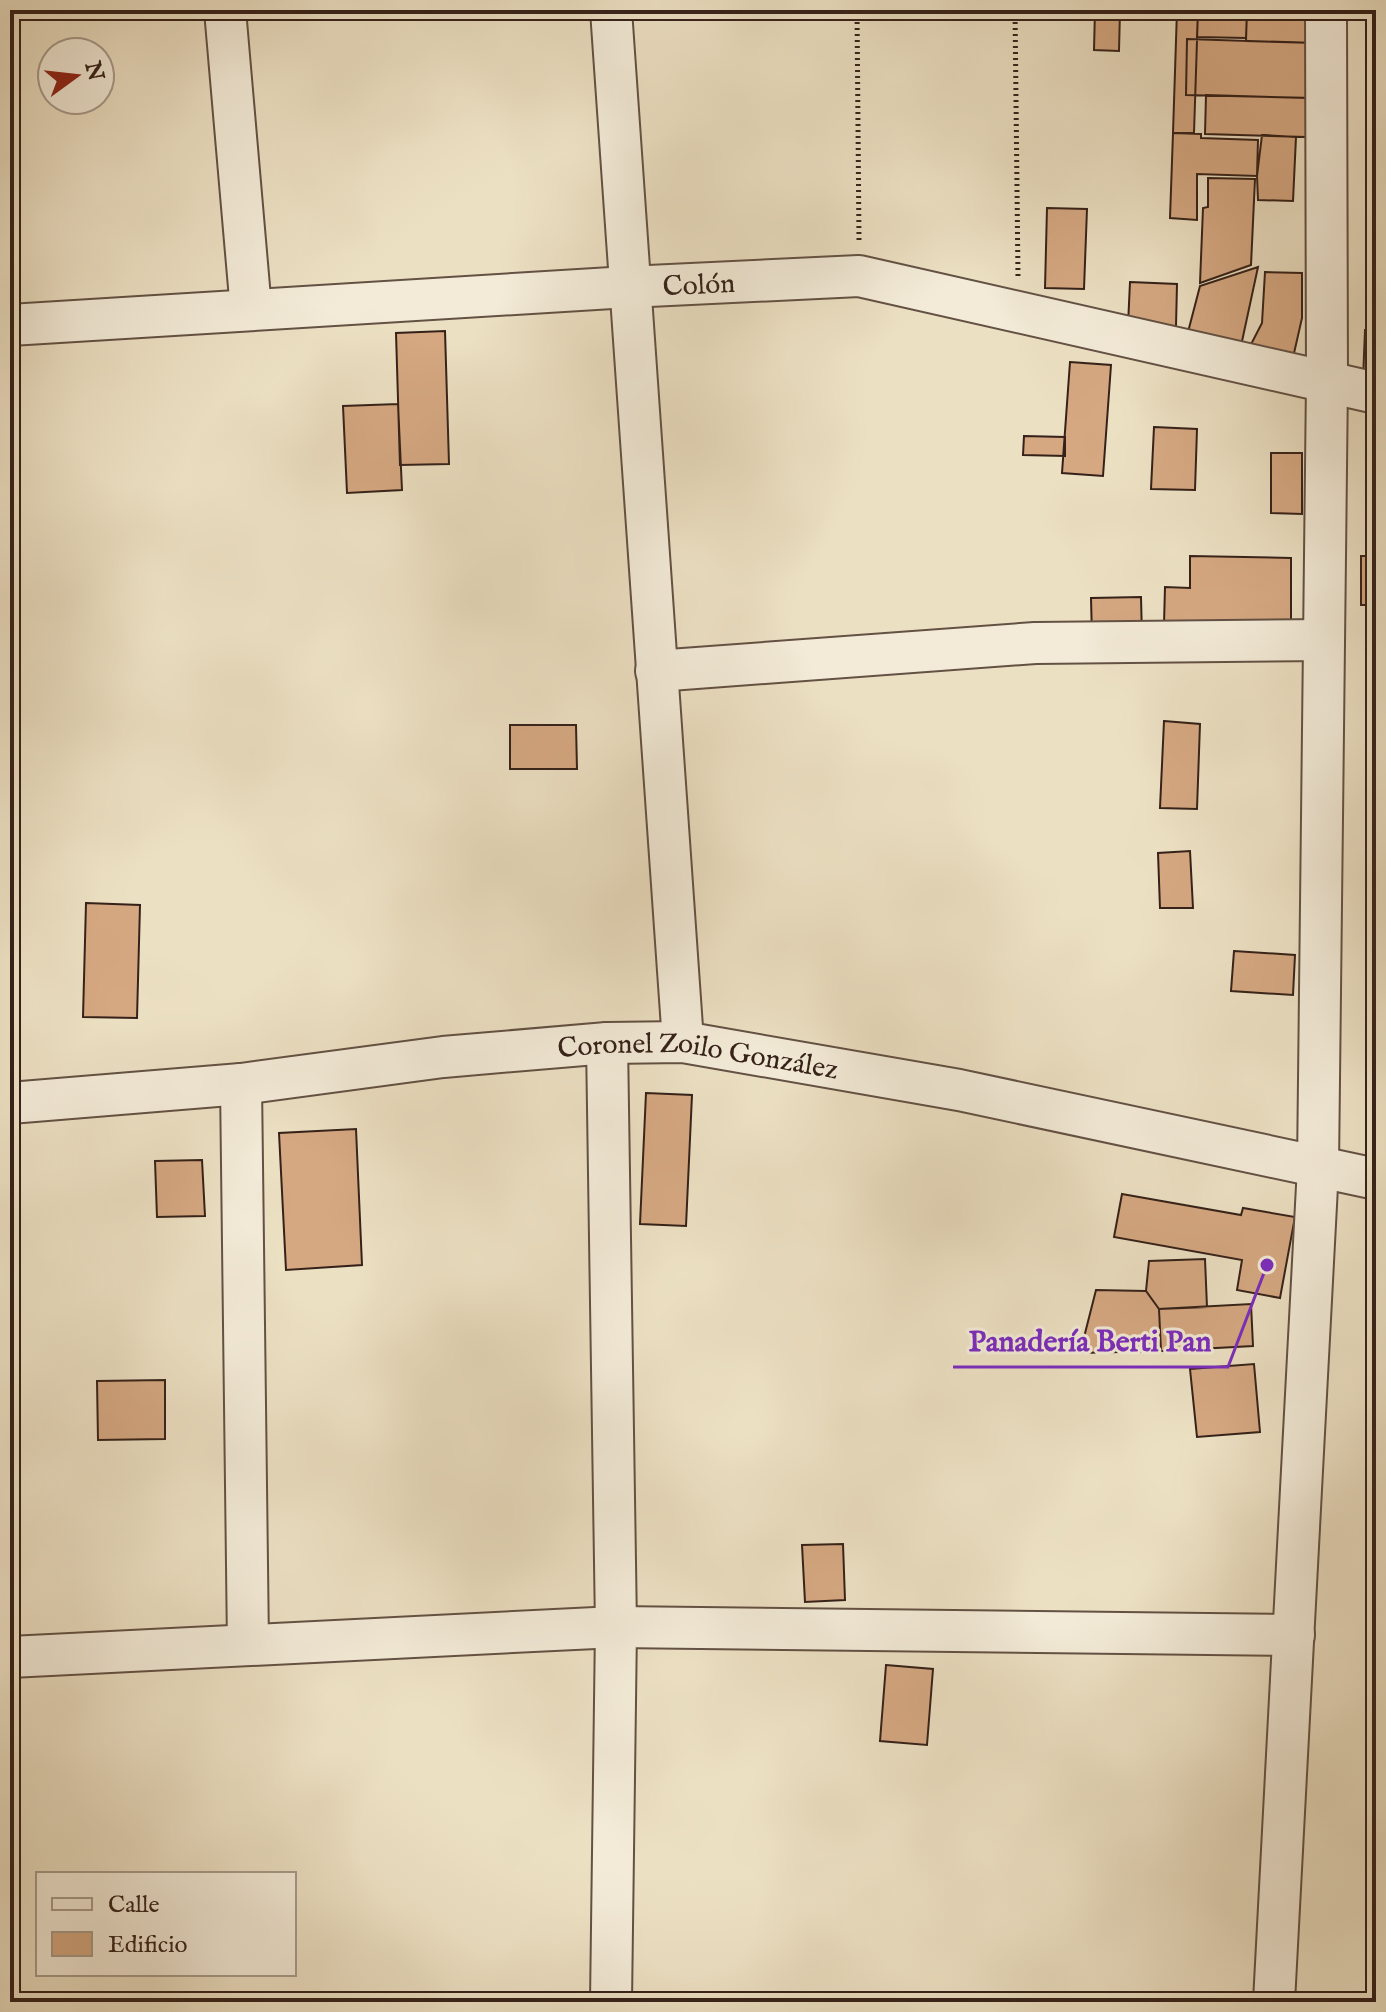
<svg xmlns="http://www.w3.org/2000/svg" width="1386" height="2012" font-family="'IM FELL English',serif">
	<rect width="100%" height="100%" fill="#ece0c3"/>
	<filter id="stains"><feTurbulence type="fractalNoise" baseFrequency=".0025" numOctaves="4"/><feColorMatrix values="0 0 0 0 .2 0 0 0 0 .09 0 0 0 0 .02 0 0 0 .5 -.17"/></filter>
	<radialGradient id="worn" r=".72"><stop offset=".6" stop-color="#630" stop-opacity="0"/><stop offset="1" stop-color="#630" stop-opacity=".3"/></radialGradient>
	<path fill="#d5a882" stroke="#352119" stroke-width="2" d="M 1095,10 L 1120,11 L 1119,51 L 1094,50 Z
		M 1177,10 L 1198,10 L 1194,133 L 1173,133 Z
		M 1198,10 L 1247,10 L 1246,38 L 1197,37 Z
		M 1247,10 L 1317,10 L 1316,43 L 1246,41 Z
		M 1187,39 L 1316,43 L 1315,98 L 1186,95 Z
		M 1206,95 L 1308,98 L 1307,137 L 1205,134 Z
		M 1368,125 L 1376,125 L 1376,167 L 1369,167 Z
		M 1173,133 L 1201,134 L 1201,138 L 1258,140 L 1257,176 L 1197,174 L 1197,220 L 1170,218 Z
		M 1262,135 L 1296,137 L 1293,201 L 1258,200 L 1257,176 Z
		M 1208,178 L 1255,179 L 1251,265 L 1200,283 L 1203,208 L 1208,207 Z
		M 1376,181 L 1376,228 L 1370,228 L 1369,182 Z
		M 1047,208 L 1087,209 L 1084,289 L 1045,288 Z
		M 1373,235 L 1376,236 L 1376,274 L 1371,273 Z
		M 1258,267 L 1241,346 L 1188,332 L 1200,286 Z
		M 1265,272 L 1302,273 L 1302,318 L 1292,362 L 1246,354 L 1262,323 Z
		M 1130,282 L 1177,284 L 1176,326 L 1128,325 Z
		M 1365,330 L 1376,330 L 1376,380 L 1363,380 Z
		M 445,331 L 449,464 L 400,465 L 396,333 Z
		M 1070,362 L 1111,365 L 1103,476 L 1062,473 Z
		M 398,404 L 402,490 L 347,493 L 343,406 Z
		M 1154,427 L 1197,429 L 1195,490 L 1151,489 Z
		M 1024,436 L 1065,437 L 1065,456 L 1023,455 Z
		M 1271,453 L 1302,453 L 1302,514 L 1271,513 Z
		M 1190,556 L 1291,558 L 1291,626 L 1164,624 L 1165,587 L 1190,588 Z
		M 1361,556 L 1376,556 L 1376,605 L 1361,605 Z
		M 1141,597 L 1142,637 L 1092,638 L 1091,598 Z
		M 1164,721 L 1200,724 L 1197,809 L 1160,808 Z
		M 510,725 L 576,725 L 577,769 L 510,769 Z
		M 1190,851 L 1193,908 L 1160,908 L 1158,853 Z
		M 86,903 L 140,905 L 137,1018 L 83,1017 Z
		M 1234,951 L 1295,955 L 1293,995 L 1231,991 Z
		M 646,1093 L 692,1095 L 686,1226 L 640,1224 Z
		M 356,1129 L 362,1265 L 286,1270 L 279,1133 Z
		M 202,1160 L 205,1216 L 157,1217 L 155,1161 Z
		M 1122,1194 L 1241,1215 L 1243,1208 L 1295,1217 L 1280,1298 L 1237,1290 L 1242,1260 L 1114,1237 Z
		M 1205,1259 L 1207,1307 L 1159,1309 L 1146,1291 L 1149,1261 Z
		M 1096,1290 L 1146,1291 L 1159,1309 L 1161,1351 L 1080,1353 Z
		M 1251,1304 L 1253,1346 L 1161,1351 L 1159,1309 Z
		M 1254,1364 L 1260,1432 L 1197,1437 L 1190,1369 Z
		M 165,1380 L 165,1439 L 98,1440 L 97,1381 Z
		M 843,1544 L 845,1600 L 805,1602 L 802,1545 Z
		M 886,1665 L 933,1669 L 927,1745 L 880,1741 Z"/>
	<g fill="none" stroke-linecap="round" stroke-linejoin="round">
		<g stroke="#635144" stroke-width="44">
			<g id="minor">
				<path d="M 225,10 L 251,310"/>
				<path d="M 611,10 L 683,1042"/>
				<path id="s1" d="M 10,325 L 628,287 L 859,276 L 1376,393"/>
				<path d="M 656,671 L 1035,643 L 1323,640"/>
				<path d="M 607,1043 L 616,1627 L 611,2002"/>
				<path d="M 241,1084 L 248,1645"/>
				<path id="s2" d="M 10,1103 L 241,1084 L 443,1057 L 607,1043 L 683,1042 L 959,1090 L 1376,1179"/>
				<path d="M 10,1657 L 616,1627 L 1294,1635"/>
				<path d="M 1274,2002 L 1318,1167 L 1327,381 L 1326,10"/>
			</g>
		</g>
		<path stroke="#352119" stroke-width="5" stroke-dasharray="2 4" stroke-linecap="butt" d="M 857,10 L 859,241
			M 1015,10 L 1018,277"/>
		<use href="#minor" stroke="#f3ebd8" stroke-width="40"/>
	</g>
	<g text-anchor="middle" stroke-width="6" stroke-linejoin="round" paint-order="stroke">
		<g font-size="28" fill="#352119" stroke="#f3ebd8">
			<text dy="10" stroke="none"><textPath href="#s1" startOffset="690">Colón</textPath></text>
			<text dy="10" stroke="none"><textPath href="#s2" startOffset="692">Coronel Zoilo González</textPath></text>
		</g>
	</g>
	<path fill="none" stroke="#7b2cbf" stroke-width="3" d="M1267 1265L1228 1367H953"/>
	<circle fill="#7b2cbf" stroke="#f3ebd8" stroke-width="3" cx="1267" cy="1265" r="8"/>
	<g font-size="30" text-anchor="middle" font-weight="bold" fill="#7b2cbf" stroke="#f3ebd8" stroke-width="6" stroke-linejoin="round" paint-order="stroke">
		<text x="1090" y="1351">Panadería Berti Pan</text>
	</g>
	<rect width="1386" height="2012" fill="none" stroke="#ece0c3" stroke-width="40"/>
	<rect x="12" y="12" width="1362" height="1988" fill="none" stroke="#352119" stroke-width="4"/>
	<rect x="20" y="20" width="1346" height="1972" fill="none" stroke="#352119" stroke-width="2"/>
	<rect x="36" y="1872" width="260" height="104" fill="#f3ebd8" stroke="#a79a8c" stroke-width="2"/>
	<rect x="52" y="1898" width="40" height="12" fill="#f3ebd8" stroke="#a79a8c" stroke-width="2"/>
	<text x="108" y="1912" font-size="24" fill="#352119">Calle</text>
	<rect x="52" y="1932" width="40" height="24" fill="#d5a882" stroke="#a79a8c" stroke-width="2"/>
	<text x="108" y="1952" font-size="24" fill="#352119">Edificio</text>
	<g transform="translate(76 76) rotate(75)"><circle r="38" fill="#f3ebd8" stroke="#a79a8c" stroke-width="2"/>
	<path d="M0-6L14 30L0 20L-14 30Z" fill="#8f2418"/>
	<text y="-12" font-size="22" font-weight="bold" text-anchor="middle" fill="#352119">N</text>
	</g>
	<rect width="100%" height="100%" filter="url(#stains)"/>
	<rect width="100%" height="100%" fill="url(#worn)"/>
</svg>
